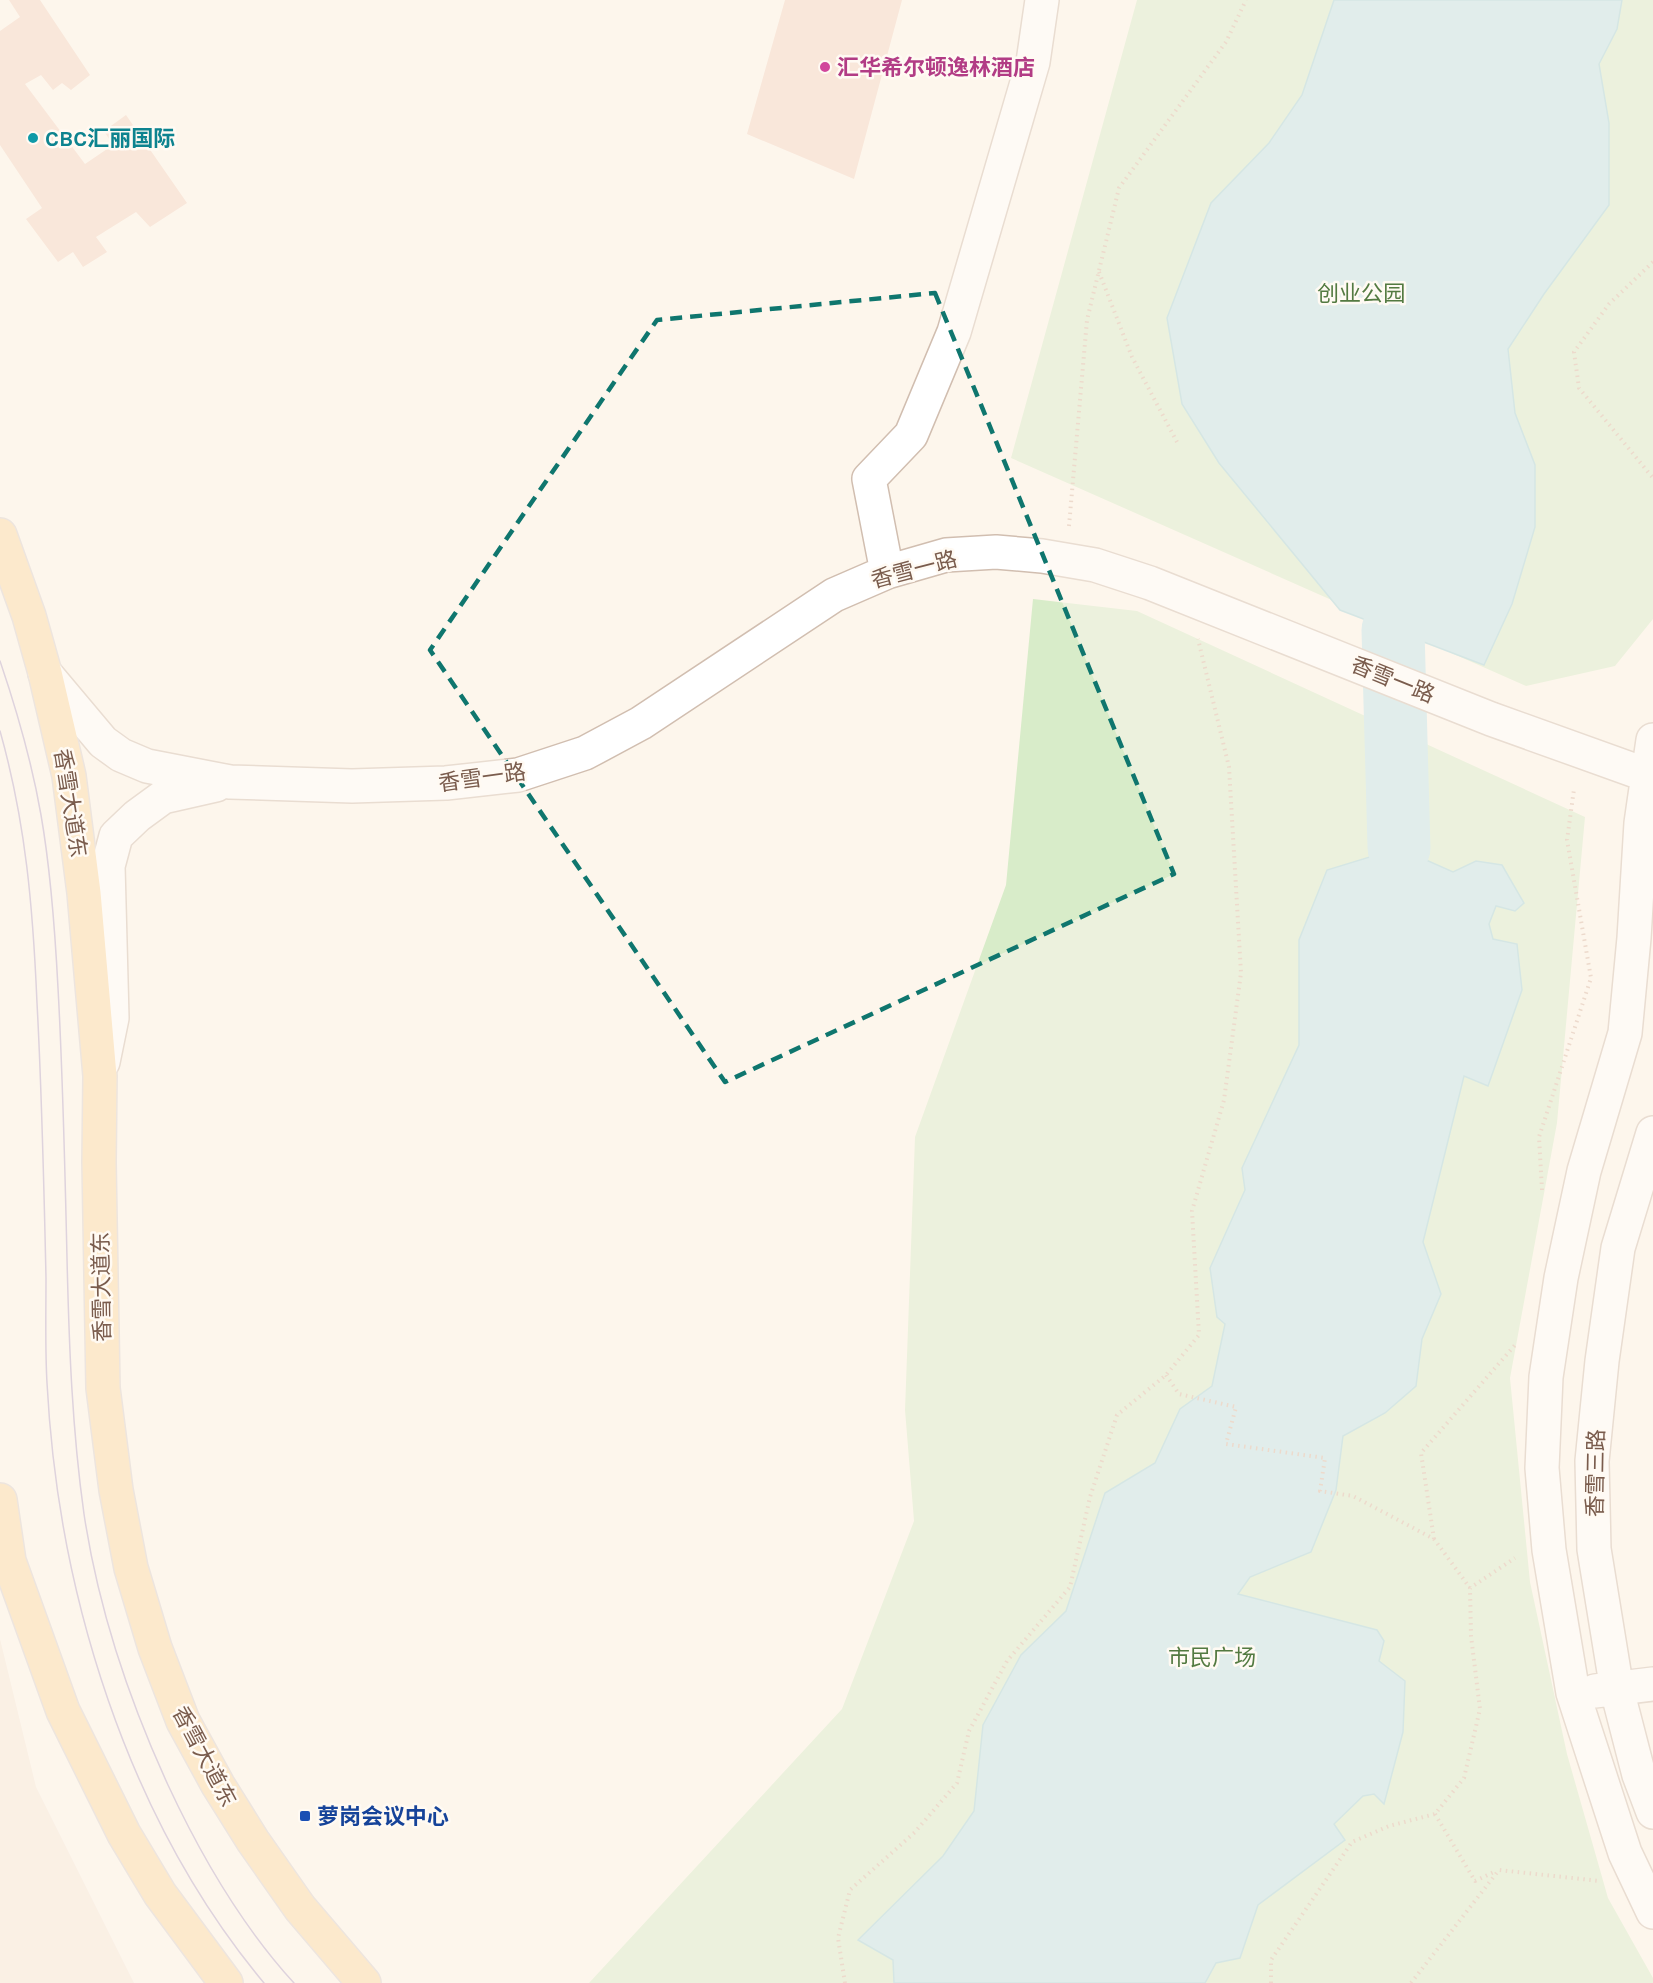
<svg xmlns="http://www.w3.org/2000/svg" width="1653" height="1983" font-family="Karla,'Noto Sans SC',sans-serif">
	<rect width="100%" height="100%" fill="#fdf6ec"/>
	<path fill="#f5e8da" d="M 0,1639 L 36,1787 L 134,1983 L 0,1983 Z"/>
	<path fill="#d8ecc9" d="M 1137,0 L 1653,0 L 1653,619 L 1615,666 L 1526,686 L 1011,458 Z
		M 1033,599 L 1137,611 L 1585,817 L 1557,1123 L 1510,1378 L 1530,1582 L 1567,1754 L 1608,1898 L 1653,1978 L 1653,1983 L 589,1983 L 842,1709 L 914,1521 L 905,1410 L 915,1137 L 1006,885 Z"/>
	<path fill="#bfe3e8" stroke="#a5d3da" stroke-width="1.5" d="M 1334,0 L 1622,0 L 1617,29 L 1599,64 L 1609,123 L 1609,205 L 1544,294 L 1508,349 L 1515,413 L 1535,465 L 1535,527 L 1512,604 L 1484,665 L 1340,610 L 1219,463 L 1182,404 L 1167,318 L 1211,203 L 1269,143 L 1302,95 Z
		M 1399,848 L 1453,872 L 1476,861 L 1502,865 L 1524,903 L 1515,911 L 1496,906 L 1489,924 L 1493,939 L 1517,944 L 1522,990 L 1488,1086 L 1464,1076 L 1423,1242 L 1441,1294 L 1422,1339 L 1416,1386 L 1385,1413 L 1343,1436 L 1336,1490 L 1311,1552 L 1250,1577 L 1238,1594 L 1377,1630 L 1384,1641 L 1379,1661 L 1405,1681 L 1403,1732 L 1384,1804 L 1374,1794 L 1363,1796 L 1334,1824 L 1345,1840 L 1258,1905 L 1240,1958 L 1216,1963 L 1205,1983 L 894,1983 L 893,1960 L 858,1940 L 943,1856 L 974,1811 L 983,1725 L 1021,1655 L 1066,1611 L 1105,1493 L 1155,1463 L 1180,1409 L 1212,1386 L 1225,1324 L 1217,1317 L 1210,1268 L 1245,1190 L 1242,1168 L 1299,1045 L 1299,940 L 1327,870 Z"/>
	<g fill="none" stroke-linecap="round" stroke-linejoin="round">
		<path stroke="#bfe3e8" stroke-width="63" d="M 1393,630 L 1399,848"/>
	</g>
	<path fill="#f3d5c3" d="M 9,0 L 40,0 L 90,75 L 71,90 L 62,83 L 53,90 L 41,75 L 25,84 L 85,164 L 113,145 L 104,131 L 126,115 L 187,203 L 150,227 L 136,212 L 96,237 L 107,252 L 83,267 L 73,252 L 58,262 L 26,219 L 42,208 L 0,145 L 0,31 L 20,17 Z
		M 785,0 L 902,0 L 854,179 L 747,134 Z"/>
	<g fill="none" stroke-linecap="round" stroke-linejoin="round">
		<g stroke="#d1beb0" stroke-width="36">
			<path id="minor" d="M 887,572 L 869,479 L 911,435 L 954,332 L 1033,62 L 1042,0
				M 45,673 L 103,742 L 121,755 L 147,766 L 230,782 L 352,786 L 446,783 L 518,775 L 585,753 L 641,723 L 834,595 L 887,572 L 946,555 L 996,552 L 1042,556 L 1095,565 L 1150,583 L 1491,719 L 1647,775
				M 1653,740 L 1641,823 L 1634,938 L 1625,1033 L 1584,1171 L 1561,1278 L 1546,1377 L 1542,1468 L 1549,1550 L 1573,1693 L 1625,1853 L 1653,1912
				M 103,1062 L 112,1018 L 108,866 L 116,836 L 137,816 L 163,797 L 216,785
				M 1653,1133 L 1618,1248 L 1602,1361 L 1592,1461 L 1594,1549 L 1617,1690 L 1639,1775 L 1653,1812
				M 1595,1691 L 1653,1684"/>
		</g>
		<g stroke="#dad1cd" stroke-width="36">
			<path id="major" d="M 0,535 L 29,616 L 45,673 L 69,776 L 84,893 L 100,1076 L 99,1162 L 103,1388 L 116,1490 L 131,1568 L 155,1648 L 183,1721 L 218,1785 L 253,1841 L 300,1908 L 364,1983
				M 0,1500 L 9,1561 L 63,1711 L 124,1834 L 160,1894 L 226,1983"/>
		</g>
		<path stroke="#d9b8a5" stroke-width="4" stroke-dasharray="1.5 4.5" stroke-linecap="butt" d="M 1653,262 L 1609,304 L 1574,352 L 1579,388 L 1653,478
			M 1099,272 L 1132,357 L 1177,442
			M 1069,526 L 1087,320 L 1119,188 L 1226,42 L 1246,0
			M 1542,1190 L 1539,1137 L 1591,978 L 1567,840 L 1574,789
			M 1166,1375 L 1179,1394 L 1236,1407 L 1226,1444 L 1325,1458 L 1320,1491 L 1353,1496 L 1434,1539 L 1470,1588
			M 1434,1539 L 1421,1453 L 1515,1345
			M 1435,1814 L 1475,1881 L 1496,1871
			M 845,1983 L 838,1938 L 850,1890 L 915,1832 L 957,1783 L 969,1731 L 1007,1661 L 1070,1587 L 1090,1497 L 1117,1415 L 1166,1375 L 1199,1335 L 1192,1211 L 1224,1100 L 1241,973 L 1229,767 L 1198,639
			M 1271,1983 L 1271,1960 L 1352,1842 L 1389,1826 L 1435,1814 L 1464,1778 L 1480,1709 L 1471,1636 L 1470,1588 L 1515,1558
			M 1411,1983 L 1499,1870 L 1600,1881"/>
		<use href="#minor" stroke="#fff" stroke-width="33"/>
		<use href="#major" stroke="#fbd9a5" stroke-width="33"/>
		<path stroke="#b9a8c9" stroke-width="1.5" d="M 0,661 C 17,711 32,763 41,815 C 51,872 55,930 58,988 C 63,1078 65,1168 67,1258 C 69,1344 72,1429 84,1514 C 98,1607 129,1700 168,1785 C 201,1856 241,1925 294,1983
			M 0,731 C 26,823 33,909 37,1003 C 42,1095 44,1186 46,1278 C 46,1313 45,1348 47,1383 C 58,1593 127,1819 264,1983"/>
	</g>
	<path d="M0 0H1653V1983H0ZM 935,293 L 1174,874 L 725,1082 L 430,650 L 657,320 Z" fill="#fdf6ec" fill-opacity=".55" fill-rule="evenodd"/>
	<path fill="none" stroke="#0f766e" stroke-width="4.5" stroke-dasharray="12 8" stroke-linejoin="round" d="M 935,293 L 1174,874 L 725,1082 L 430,650 L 657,320 Z"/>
	<circle fill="#d1479c" stroke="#fffaf3" stroke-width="2" cx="825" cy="67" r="6"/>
	<circle fill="#0f9aa8" stroke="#fffaf3" stroke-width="2" cx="33" cy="138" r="6"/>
	<rect fill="#1a4fb4" stroke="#fffaf3" stroke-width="2" x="299" y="1810" width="12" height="12" rx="3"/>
	<g text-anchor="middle" stroke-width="5" stroke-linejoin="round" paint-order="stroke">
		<g font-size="22" font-weight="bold" fill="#b23c85" stroke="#fffaf3" text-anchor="start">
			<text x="837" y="75">汇华希尔顿逸林酒店</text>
		</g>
		<g font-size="22" font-weight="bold" fill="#0d838f" stroke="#fffaf3" text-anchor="start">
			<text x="45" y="146">CBC汇丽国际</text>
		</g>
		<g font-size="22" fill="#537a41" stroke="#fffaf3">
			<text x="1361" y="301">创业公园</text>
			<text x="1212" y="1665">市民广场</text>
		</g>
		<g font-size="22" fill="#7a5c4d" stroke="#fffaf3">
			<text transform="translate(914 569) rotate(-15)" y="8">香雪一路</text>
			<text transform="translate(1393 679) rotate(22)" y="8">香雪一路</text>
			<text transform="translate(482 777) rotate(-8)" y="8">香雪一路</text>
			<text transform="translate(71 803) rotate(81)" y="8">香雪大道东</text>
			<text transform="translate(101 1287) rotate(-91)" y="8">香雪大道东</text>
			<text transform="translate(1595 1473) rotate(-89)" y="8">香雪三路</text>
			<text transform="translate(205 1756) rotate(62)" y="8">香雪大道东</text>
		</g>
		<g font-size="22" font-weight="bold" fill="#164399" stroke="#fffaf3" text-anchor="start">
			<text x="317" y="1824">萝岗会议中心</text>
		</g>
	</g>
</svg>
